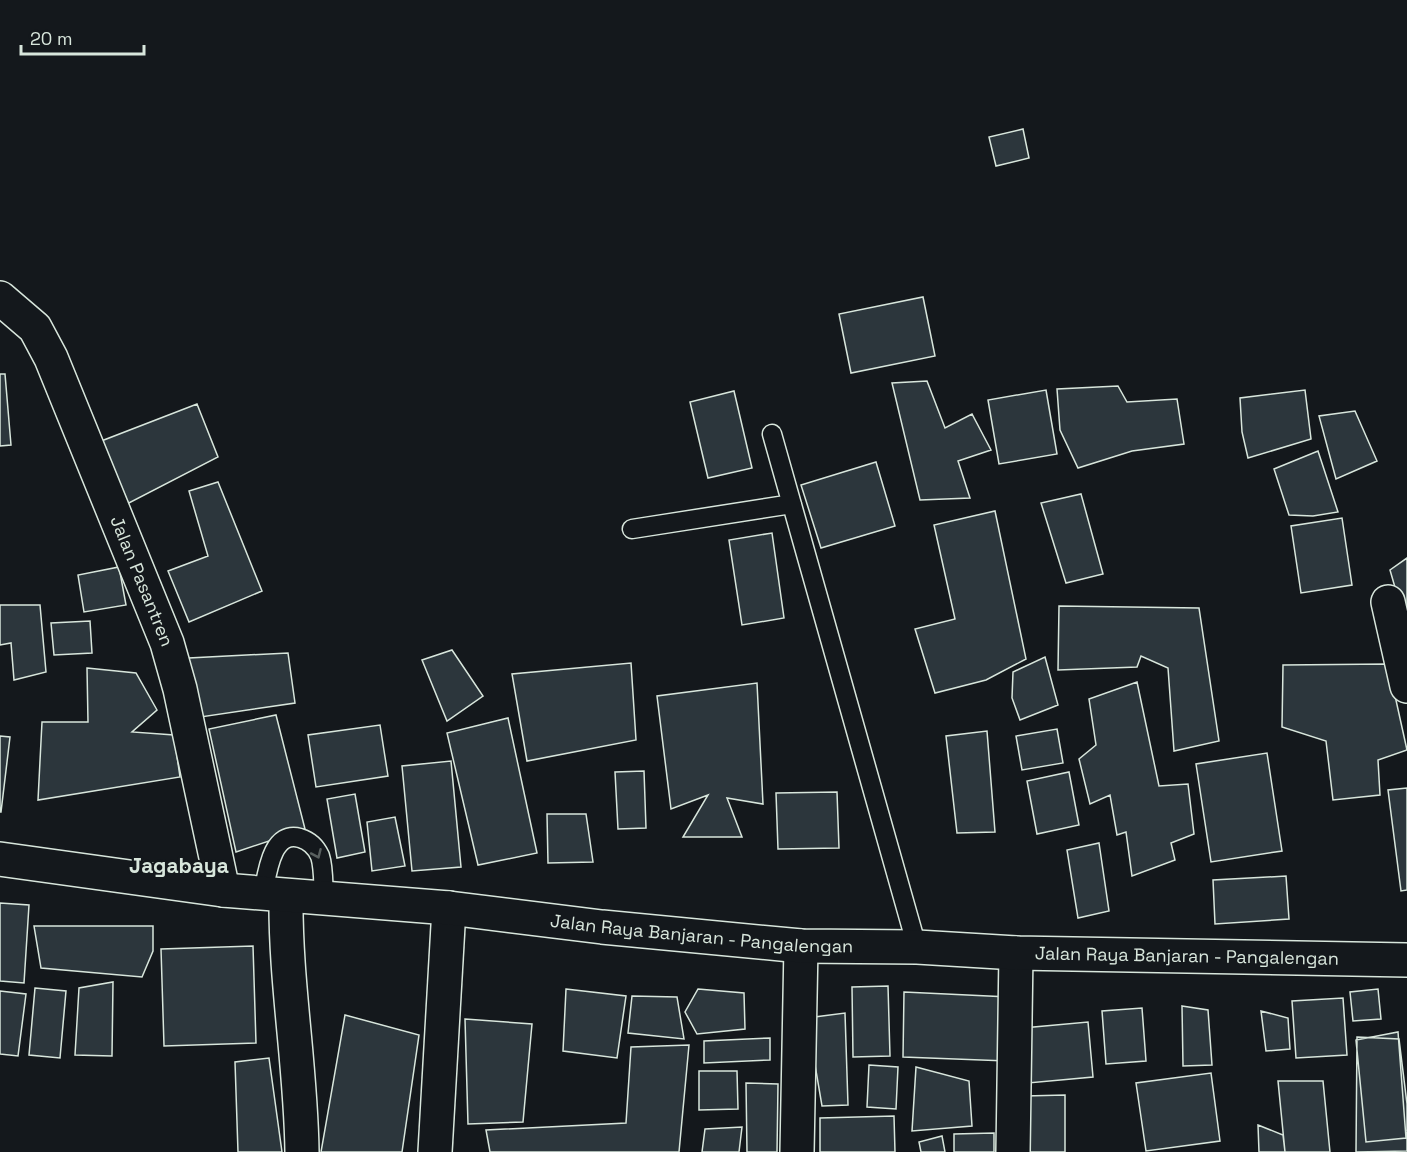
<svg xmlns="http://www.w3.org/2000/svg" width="1407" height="1152" font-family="'Space Grotesk',sans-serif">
	<rect width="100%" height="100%" fill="#14181c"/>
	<path fill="#2c363c" stroke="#d8e6dc" stroke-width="1.5" d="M 1023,129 L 1029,158 L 996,166 L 989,137 Z
		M 923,297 L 935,356 L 851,373 L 839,314 Z
		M 0,374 L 5,374 L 11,445 L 0,446 Z
		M 927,381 L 945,428 L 972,414 L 991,450 L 958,461 L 970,498 L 920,500 L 892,383 Z
		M 1118,386 L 1127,402 L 1177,399 L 1184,444 L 1132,451 L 1078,468 L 1060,430 L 1057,389 Z
		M 1046,390 L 1057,454 L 999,464 L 988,400 Z
		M 1305,390 L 1311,439 L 1248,458 L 1242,432 L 1240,398 Z
		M 734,391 L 752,468 L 708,478 L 690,402 Z
		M 197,404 L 218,457 L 125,505 L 91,445 Z
		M 1355,411 L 1377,461 L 1336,479 L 1319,416 Z
		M 1318,451 L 1338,512 L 1313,516 L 1289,515 L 1274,469 Z
		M 876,462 L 895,526 L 821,548 L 801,485 Z
		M 218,482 L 262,591 L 189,622 L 168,571 L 208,556 L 189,491 Z
		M 1081,494 L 1103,574 L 1066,583 L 1041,503 Z
		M 995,511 L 1026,659 L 986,680 L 935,693 L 915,629 L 955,619 L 934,525 Z
		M 1342,518 L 1352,585 L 1301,593 L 1291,526 Z
		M 772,533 L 784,618 L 742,625 L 729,540 Z
		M 1407,558 L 1407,629 L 1390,570 Z
		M 119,567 L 126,605 L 84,612 L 78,575 Z
		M 0,605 L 40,605 L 46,672 L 14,680 L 11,643 L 0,645 Z
		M 1059,606 L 1199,608 L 1219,741 L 1174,751 L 1168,668 L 1141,656 L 1137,667 L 1058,670 Z
		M 90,621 L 92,653 L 54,655 L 51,623 Z
		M 452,650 L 483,696 L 447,721 L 422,660 Z
		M 288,653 L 295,703 L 194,718 L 189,658 Z
		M 1045,657 L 1058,705 L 1020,720 L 1012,698 L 1013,672 Z
		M 631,663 L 636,740 L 527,761 L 512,674 Z
		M 1388,664 L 1407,750 L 1378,760 L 1380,795 L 1333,800 L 1326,741 L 1282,727 L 1283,665 Z
		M 87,668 L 136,673 L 157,710 L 132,732 L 174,735 L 180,777 L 38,800 L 42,722 L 88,722 Z
		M 1137,682 L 1159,786 L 1188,784 L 1194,834 L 1171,843 L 1175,860 L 1132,876 L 1126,832 L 1117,835 L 1110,795 L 1090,804 L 1079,759 L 1096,745 L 1089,699 Z
		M 757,683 L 763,804 L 727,798 L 742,837 L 683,837 L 708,795 L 671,809 L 657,696 Z
		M 276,715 L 305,829 L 236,852 L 209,729 Z
		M 508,718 L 537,853 L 478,865 L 447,733 Z
		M 380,725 L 388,776 L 316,787 L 308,735 Z
		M 1057,729 L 1063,763 L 1022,770 L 1016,736 Z
		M 987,731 L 995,832 L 957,833 L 946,736 Z
		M 0,736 L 10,737 L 1,812 L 0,812 Z
		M 1267,753 L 1282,851 L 1211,862 L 1196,764 Z
		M 451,761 L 461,867 L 412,871 L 402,766 Z
		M 644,771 L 646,828 L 618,829 L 615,772 Z
		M 1069,772 L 1079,825 L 1037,834 L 1027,781 Z
		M 1407,788 L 1407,890 L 1401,891 L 1388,790 Z
		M 837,792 L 839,848 L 778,849 L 776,793 Z
		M 355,794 L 365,852 L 337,858 L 327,799 Z
		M 547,814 L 586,814 L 593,862 L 548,863 Z
		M 395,817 L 405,866 L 372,871 L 367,822 Z
		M 1099,843 L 1109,911 L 1078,918 L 1067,850 Z
		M 1286,876 L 1289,919 L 1215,924 L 1213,880 Z
		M 0,903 L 29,905 L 24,983 L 0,981 Z
		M 34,926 L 153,926 L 153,951 L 142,977 L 41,968 Z
		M 253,946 L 256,1043 L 164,1046 L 161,949 Z
		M 113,982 L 112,1056 L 75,1055 L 79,988 Z
		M 888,986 L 890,1056 L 853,1057 L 852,987 Z
		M 35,988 L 66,991 L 60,1058 L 29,1055 Z
		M 566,989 L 626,996 L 617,1058 L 563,1051 Z
		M 698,989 L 744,993 L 745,1029 L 697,1034 L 685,1012 Z
		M 1378,989 L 1381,1019 L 1353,1021 L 1350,992 Z
		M 0,991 L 26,994 L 18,1056 L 0,1054 Z
		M 904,992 L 1009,997 L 1007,1061 L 903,1057 Z
		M 632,996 L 677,997 L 684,1039 L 628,1033 Z
		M 1343,998 L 1347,1055 L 1296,1058 L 1292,1001 Z
		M 1182,1006 L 1208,1010 L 1212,1065 L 1183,1066 Z
		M 1142,1008 L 1146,1061 L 1106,1064 L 1102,1011 Z
		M 1261,1011 L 1288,1018 L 1290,1049 L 1266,1051 Z
		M 845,1013 L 848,1105 L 822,1106 L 807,1018 Z
		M 345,1015 L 419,1035 L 402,1152 L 321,1152 Z
		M 465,1019 L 532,1024 L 523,1122 L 468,1124 Z
		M 1088,1022 L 1093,1077 L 1028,1083 L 1023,1028 Z
		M 1398,1032 L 1406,1138 L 1366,1142 L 1356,1040 Z
		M 1357,1037 L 1399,1039 L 1407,1104 L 1407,1151 L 1356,1152 Z
		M 770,1038 L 770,1060 L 704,1063 L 704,1041 Z
		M 689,1045 L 679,1152 L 490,1152 L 486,1130 L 626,1123 L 631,1047 Z
		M 269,1058 L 282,1152 L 238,1152 L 235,1062 Z
		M 869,1065 L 898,1067 L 896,1109 L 867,1107 Z
		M 916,1067 L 969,1081 L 972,1126 L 912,1131 Z
		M 699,1071 L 737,1071 L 738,1109 L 699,1110 Z
		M 1211,1073 L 1220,1141 L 1146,1151 L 1136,1083 Z
		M 1278,1081 L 1323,1081 L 1330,1152 L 1285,1152 Z
		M 746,1083 L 778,1084 L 777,1152 L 747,1152 Z
		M 1065,1095 L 1065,1152 L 1026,1152 L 1025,1096 Z
		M 894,1116 L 895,1152 L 820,1152 L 820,1118 Z
		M 1258,1125 L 1283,1135 L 1285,1152 L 1259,1152 Z
		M 742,1127 L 739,1152 L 702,1152 L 705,1129 Z
		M 994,1133 L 994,1152 L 954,1152 L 954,1134 Z
		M 942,1136 L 945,1152 L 921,1152 L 919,1142 Z"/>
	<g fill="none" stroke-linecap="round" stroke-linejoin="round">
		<g stroke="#d8e6dc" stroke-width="21">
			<path id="service" d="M 772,434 L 917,947
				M 632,529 L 792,504
				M 263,894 C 267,875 271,830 300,838 C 310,841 316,847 320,856 C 324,868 323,886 324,899"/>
		</g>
		<g stroke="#d8e6dc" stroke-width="36">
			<g id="minor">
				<path id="s1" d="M 0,298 L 35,328 L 51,358 L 167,643 L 180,689 L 223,890"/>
				<path d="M 1388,602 L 1407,686"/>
				<path d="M 286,896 C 285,982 301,1066 302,1152"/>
				<path d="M 435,1152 L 449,908"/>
				<path d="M 797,1152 L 801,946"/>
				<path d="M 1013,1152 L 1016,953"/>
			</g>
		</g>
		<g stroke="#d8e6dc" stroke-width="36">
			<g id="primary">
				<path id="s2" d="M 0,859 L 223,890 L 449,908 L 602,927 L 801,946 L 917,947 L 1016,953 L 1407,960"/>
			</g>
		</g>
		<use href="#service" stroke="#14181c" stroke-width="18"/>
		<use href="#minor" stroke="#14181c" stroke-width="33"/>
		<use href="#primary" stroke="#14181c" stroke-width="33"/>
	</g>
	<defs><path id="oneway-chevron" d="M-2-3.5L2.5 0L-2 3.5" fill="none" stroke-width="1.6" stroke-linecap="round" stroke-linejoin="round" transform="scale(1.5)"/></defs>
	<use stroke="#59605f" href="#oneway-chevron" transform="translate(317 854) rotate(66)"/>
	<g text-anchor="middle" stroke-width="4.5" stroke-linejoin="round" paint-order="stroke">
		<g font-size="18" fill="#d8e6dc" stroke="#14181c">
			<text dy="6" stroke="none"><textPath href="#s1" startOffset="321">Jalan Pasantren</textPath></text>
			<text dy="6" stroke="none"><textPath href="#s2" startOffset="706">Jalan Raya Banjaran - Pangalengan</textPath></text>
			<text dy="6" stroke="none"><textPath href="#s2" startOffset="1192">Jalan Raya Banjaran - Pangalengan</textPath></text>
		</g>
		<g font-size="21" font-weight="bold" fill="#d8e6dc" stroke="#14181c">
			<text x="179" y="873">Jagabaya</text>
		</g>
	</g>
	<path d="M21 45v9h123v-9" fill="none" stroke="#d8e6dc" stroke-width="3"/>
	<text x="30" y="45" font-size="18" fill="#d8e6dc" stroke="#14181c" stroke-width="4.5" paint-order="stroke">20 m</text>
</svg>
